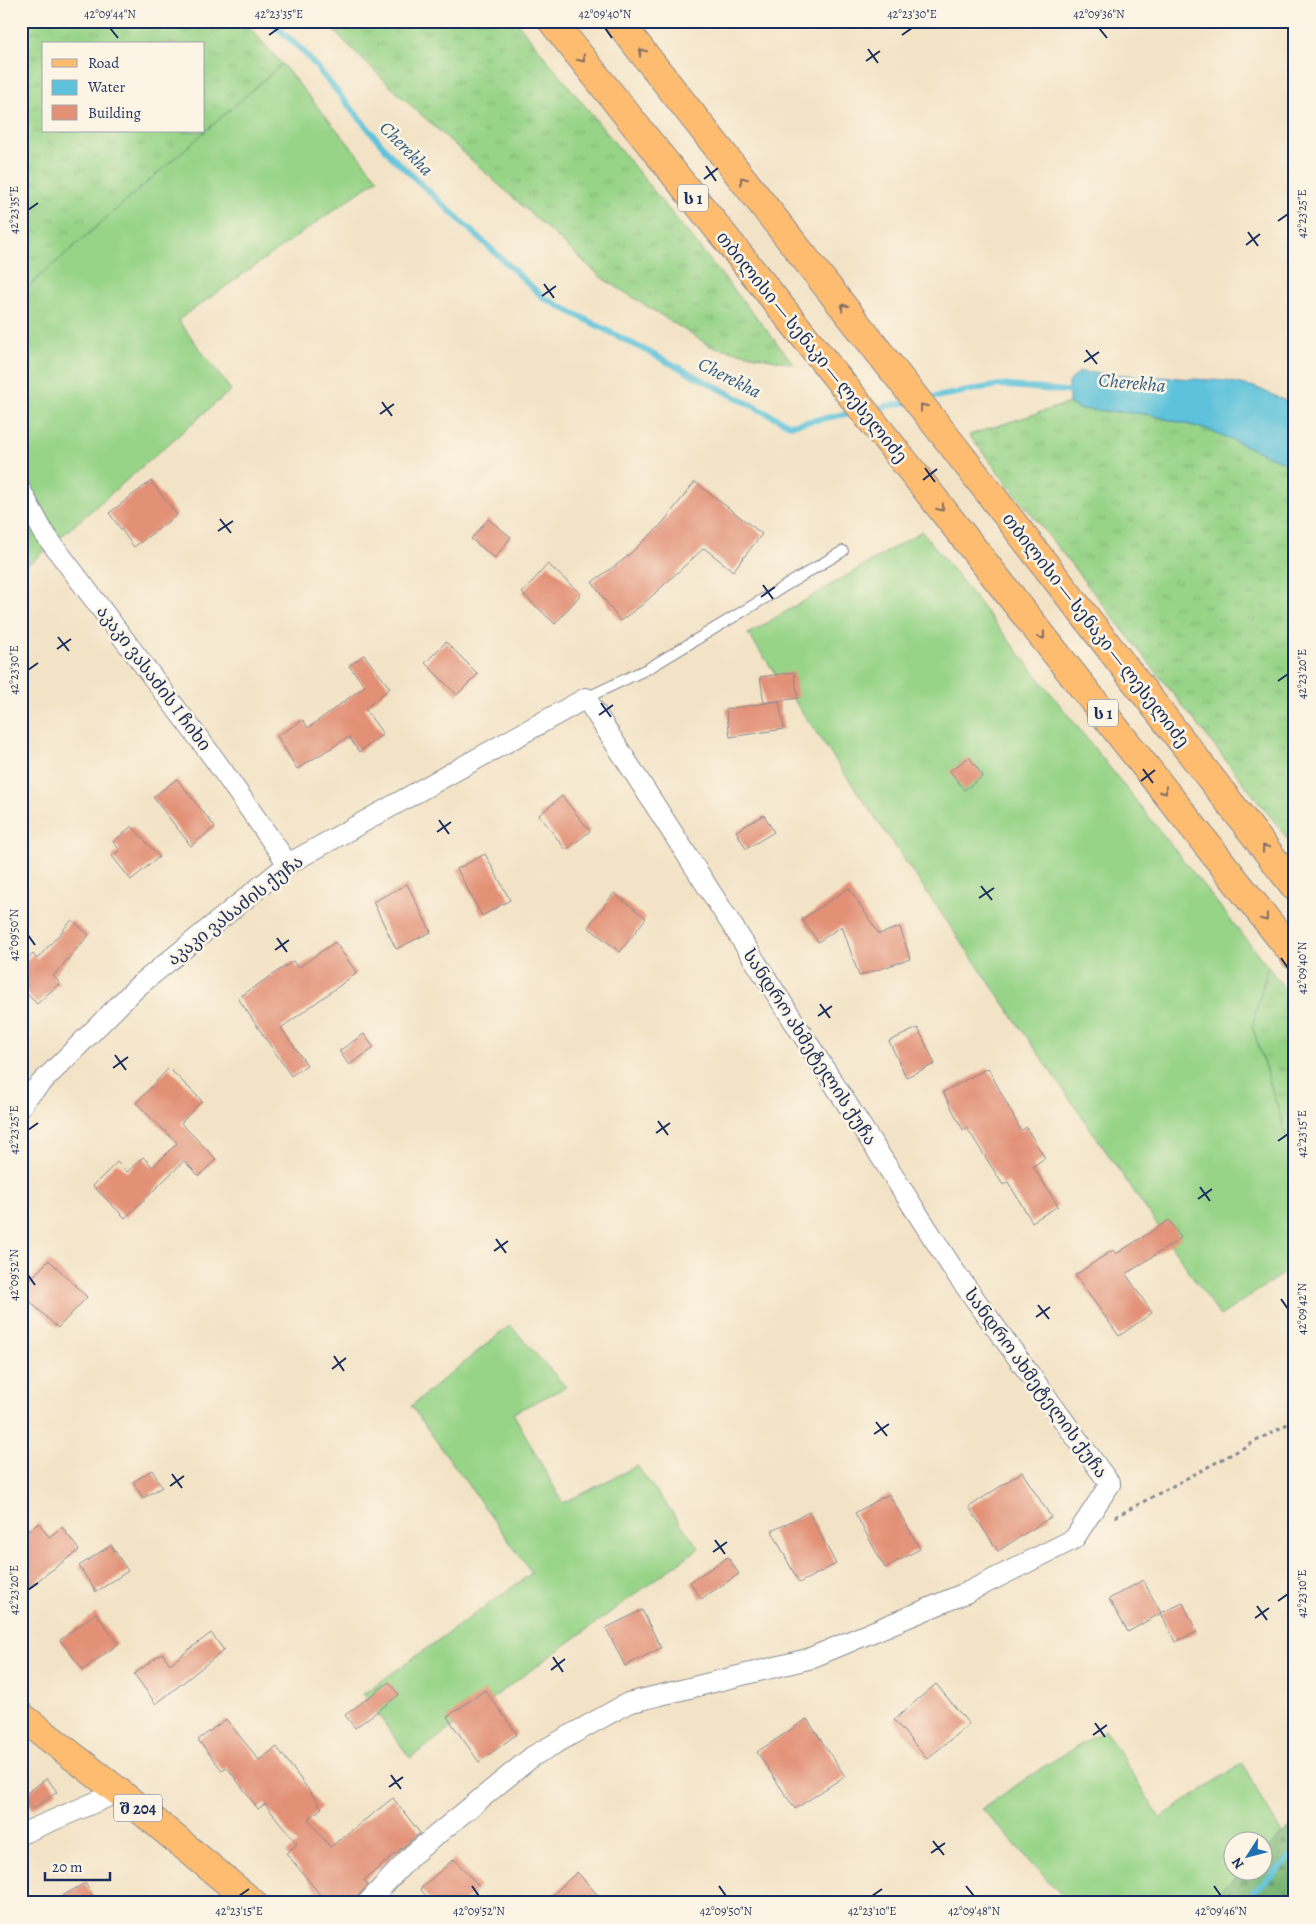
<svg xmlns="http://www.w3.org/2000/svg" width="1316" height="1924" font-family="Alegreya,'Noto Serif Georgian',serif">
	<defs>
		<pattern id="grass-tufts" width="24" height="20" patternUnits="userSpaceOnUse" patternTransform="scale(1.25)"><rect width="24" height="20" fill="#97d488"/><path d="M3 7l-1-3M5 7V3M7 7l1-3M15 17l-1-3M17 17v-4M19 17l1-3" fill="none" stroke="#82b678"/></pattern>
		<pattern id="forest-firs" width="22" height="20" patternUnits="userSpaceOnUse" patternTransform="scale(1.25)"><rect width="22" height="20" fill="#79b674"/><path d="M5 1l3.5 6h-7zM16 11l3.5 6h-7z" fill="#629462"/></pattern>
	</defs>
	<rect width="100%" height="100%" fill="#fcf5e5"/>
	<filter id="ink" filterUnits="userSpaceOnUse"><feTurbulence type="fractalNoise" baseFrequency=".02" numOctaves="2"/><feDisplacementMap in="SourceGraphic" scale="10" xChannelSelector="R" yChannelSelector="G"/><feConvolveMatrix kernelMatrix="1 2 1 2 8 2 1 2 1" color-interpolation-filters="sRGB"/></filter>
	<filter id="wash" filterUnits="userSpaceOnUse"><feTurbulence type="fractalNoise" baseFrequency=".0096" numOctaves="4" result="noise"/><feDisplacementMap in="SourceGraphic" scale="20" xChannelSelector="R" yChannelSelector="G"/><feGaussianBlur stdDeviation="1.12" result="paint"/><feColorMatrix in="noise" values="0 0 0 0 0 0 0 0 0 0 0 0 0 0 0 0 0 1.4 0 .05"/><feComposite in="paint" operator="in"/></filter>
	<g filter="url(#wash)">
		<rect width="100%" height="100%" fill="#f3e3c6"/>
		<path fill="url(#grass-tufts)" stroke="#598273" fill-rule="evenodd" d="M 21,21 L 244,21 L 282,64 L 21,293 ZM 44,44 L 204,44 L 204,131 L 44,131 Z
			M 324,21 L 516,21 L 794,364 L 710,346 L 602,278 L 394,90 Z
			M 1069,403 L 1078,409 L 1147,414 L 1209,430 L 1295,467 L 1295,848 L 969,435 Z
			M 1268,967 L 1295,1002 L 1295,1155 L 1289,1144 L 1252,1026 Z"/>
		<path fill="url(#forest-firs)" stroke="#4a7269" d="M 1295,1823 L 1295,1903 L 1207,1903 L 1241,1872 L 1264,1872 L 1264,1851 Z"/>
		<path fill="#97d488" stroke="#598273" d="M 282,64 L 378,179 L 178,320 L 231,390 L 34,560 L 21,568 L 21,293 Z
			M 922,531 L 1268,967 L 1252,1026 L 1289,1144 L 1295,1155 L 1295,1266 L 1220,1316 L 748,634 Z
			M 510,1325 L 566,1387 L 513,1413 L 563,1503 L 637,1466 L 699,1548 L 410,1758 L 363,1694 L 532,1573 L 411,1406 Z
			M 1105,1730 L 1160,1818 L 1242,1763 L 1282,1834 L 1264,1851 L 1264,1842 L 1234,1842 L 1234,1872 L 1241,1872 L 1207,1903 L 1069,1903 L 982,1809 L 1043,1767 Z"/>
		<path fill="#5dc2da" stroke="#3c789c" d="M 1079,372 L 1226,381 L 1255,387 L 1295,405 L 1295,467 L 1209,430 L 1147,414 L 1078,409 L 1069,403 L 1069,382 Z"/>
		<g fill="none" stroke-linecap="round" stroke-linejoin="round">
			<path stroke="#5dc2da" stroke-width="6" d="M 270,21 L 304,52 L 393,158 L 544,298 L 790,425 L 856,412
				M 925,399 L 999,385 L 1075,392
				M 871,409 L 910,402
				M 1242,1903 L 1295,1854"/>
		</g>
		<g id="blocks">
			<path fill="#e29076" d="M 151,481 L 177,515 L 134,547 L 109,513 Z
				M 695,482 L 762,534 L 733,571 L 704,548 L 642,605 L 620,621 L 592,582 L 623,560 L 660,526 Z
				M 488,519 L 511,537 L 495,558 L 471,539 Z
				M 548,564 L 581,594 L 555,624 L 522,593 Z
				M 446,642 L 478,674 L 457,695 L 425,663 Z
				M 364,655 L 390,688 L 365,709 L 383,734 L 359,752 L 349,737 L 297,769 L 277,736 L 303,720 L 308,728 L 365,686 L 349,666 Z
				M 794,672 L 798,698 L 764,703 L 760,677 Z
				M 779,701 L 784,729 L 730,737 L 726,709 Z
				M 969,757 L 983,776 L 964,790 L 950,771 Z
				M 177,779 L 215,827 L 191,846 L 153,797 Z
				M 562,796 L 590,831 L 566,850 L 539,815 Z
				M 764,815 L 774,832 L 746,849 L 736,831 Z
				M 132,826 L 159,857 L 131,880 L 112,856 L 120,850 L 113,842 Z
				M 485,854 L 510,900 L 482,916 L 457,869 Z
				M 407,884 L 431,932 L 396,949 L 373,902 Z
				M 849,888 L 879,934 L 900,927 L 910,959 L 859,976 L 842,926 L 818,942 L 802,919 Z
				M 614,893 L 646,918 L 620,952 L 588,927 Z
				M 72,920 L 89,935 L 53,976 L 60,983 L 37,1004 L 21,988 L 21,965 L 33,954 L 37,959 Z
				M 335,942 L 357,973 L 281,1028 L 307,1065 L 291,1076 L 238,998 L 293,961 L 298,968 Z
				M 918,1028 L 935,1064 L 906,1077 L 889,1041 Z
				M 364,1034 L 374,1048 L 349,1065 L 339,1051 Z
				M 169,1068 L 202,1101 L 181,1123 L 216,1159 L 199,1176 L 184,1161 L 125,1218 L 93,1186 L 117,1162 L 127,1172 L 143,1157 L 153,1167 L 177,1143 L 136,1103 Z
				M 988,1068 L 1021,1131 L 1026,1127 L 1045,1158 L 1033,1166 L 1058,1206 L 1032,1222 L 1008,1182 L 1003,1185 L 967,1128 L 963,1130 L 943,1092 Z
				M 1169,1220 L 1181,1238 L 1126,1274 L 1152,1313 L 1119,1336 L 1075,1275 L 1113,1250 L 1116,1254 Z
				M 49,1260 L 87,1297 L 58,1328 L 21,1293 L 21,1289 Z
				M 152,1470 L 162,1487 L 143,1498 L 133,1482 Z
				M 1022,1472 L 1051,1517 L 998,1551 L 969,1507 Z
				M 889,1494 L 920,1549 L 885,1568 L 855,1513 Z
				M 809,1512 L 836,1564 L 799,1583 L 772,1531 Z
				M 39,1523 L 49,1537 L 62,1527 L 79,1550 L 21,1593 L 21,1536 Z
				M 111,1545 L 128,1571 L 96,1592 L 79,1566 Z
				M 728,1557 L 739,1574 L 701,1599 L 690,1582 Z
				M 1143,1580 L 1161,1613 L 1128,1632 L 1109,1599 Z
				M 1183,1603 L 1197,1632 L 1175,1642 L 1161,1613 Z
				M 642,1610 L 661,1648 L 625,1666 L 606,1628 Z
				M 96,1613 L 118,1644 L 83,1670 L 60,1640 Z
				M 211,1633 L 224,1650 L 156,1704 L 134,1674 L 162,1653 L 170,1664 Z
				M 389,1682 L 399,1695 L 355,1728 L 345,1715 Z
				M 936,1684 L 969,1724 L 927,1759 L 894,1720 Z
				M 485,1690 L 517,1734 L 479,1762 L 447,1717 Z
				M 226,1719 L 259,1760 L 277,1747 L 322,1808 L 308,1819 L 330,1847 L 393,1798 L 420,1833 L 364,1880 L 368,1885 L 352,1903 L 327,1903 L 286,1853 L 297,1844 L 265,1804 L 258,1809 L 227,1767 L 222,1770 L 198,1740 Z
				M 807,1719 L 845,1776 L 795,1809 L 757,1752 Z
				M 47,1778 L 57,1792 L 33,1809 L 23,1796 Z
				M 454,1859 L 480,1887 L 462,1903 L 433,1903 L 420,1889 Z
				M 577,1872 L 605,1903 L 544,1903 Z
				M 85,1883 L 97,1903 L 50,1903 Z"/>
		</g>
	</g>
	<g filter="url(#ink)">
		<use href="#blocks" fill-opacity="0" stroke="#878992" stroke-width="1"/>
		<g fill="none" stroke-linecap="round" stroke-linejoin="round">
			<g stroke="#878992" stroke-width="12">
				<path id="service" d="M 586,698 L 649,668 L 843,551"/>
			</g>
			<g stroke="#878992" stroke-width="22">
				<path id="minor" d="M 21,491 L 44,533 L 215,760 L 288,864
					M 21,1106 L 27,1097 L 137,987 L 288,864 L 586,698 L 955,1272 L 1110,1484 L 1074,1539 L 968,1592 L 808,1659 L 628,1703 L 533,1756 L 412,1855 L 367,1903
					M 21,1834 L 119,1792"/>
			</g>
			<g stroke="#878992" stroke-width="30">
				<path id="primary" d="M 21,1716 L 119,1792 L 253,1903"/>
			</g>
			<g stroke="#878992" stroke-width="30">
				<path id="motorway" d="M 552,21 L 911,470 L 1295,956
					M 618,21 L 953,446 L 1295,887"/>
			</g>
			<path stroke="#878992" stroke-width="3" stroke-dasharray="4 4" stroke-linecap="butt" d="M 1115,1517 L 1295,1420"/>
			<use href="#service" stroke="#fff" stroke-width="10"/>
			<use href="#minor" stroke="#fff" stroke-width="20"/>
			<use href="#primary" stroke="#febc70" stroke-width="28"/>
			<use href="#motorway" stroke="#febc70" stroke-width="28"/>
		</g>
		<defs><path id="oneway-chevron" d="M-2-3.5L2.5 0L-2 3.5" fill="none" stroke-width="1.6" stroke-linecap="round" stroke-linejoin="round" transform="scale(1.25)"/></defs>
		<g stroke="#816e66">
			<use href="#oneway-chevron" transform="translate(642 52) rotate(-128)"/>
			<use href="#oneway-chevron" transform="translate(582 59) rotate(51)"/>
			<use href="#oneway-chevron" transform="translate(743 180) rotate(-128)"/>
			<use href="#oneway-chevron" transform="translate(844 307) rotate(-128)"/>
			<use href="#oneway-chevron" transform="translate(923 407) rotate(-128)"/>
			<use href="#oneway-chevron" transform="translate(941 508) rotate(52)"/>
			<use href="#oneway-chevron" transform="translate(1042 636) rotate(52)"/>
			<use href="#oneway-chevron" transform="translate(1164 791) rotate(52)"/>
			<use href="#oneway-chevron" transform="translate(1265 848) rotate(-128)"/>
			<use href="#oneway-chevron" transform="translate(1265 918) rotate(52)"/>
		</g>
	</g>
	<path fill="none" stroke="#1b2f5e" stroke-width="2" d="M 110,28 L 118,38M 605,28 L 612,38M 1099,28 L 1107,38M 269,35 L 279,28M 902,35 L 912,28M 868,49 L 878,63M 866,61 L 880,51M 706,166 L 716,181M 704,179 L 718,168M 28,210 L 38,203M 1278,221 L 1288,214M 1248,232 L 1258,246M 1246,245 L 1260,234M 544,284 L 554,298M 542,296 L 556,286M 1086,350 L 1097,364M 1084,362 L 1099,352M 382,402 L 392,416M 380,414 L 394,404M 925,468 L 935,482M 923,480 L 937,469M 220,519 L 231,533M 218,531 L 233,521M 763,585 L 773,599M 761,597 L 775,587M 58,637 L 69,651M 57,649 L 71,639M 28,670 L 38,663M 1278,681 L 1288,674M 601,703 L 611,717M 599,715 L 613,705M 1143,769 L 1153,783M 1141,781 L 1155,770M 439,820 L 449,834M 437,832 L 451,822M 981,886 L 992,900M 979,898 L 994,888M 28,935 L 35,945M 277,938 L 287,952M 275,950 L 289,940M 1281,958 L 1288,968M 820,1004 L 830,1018M 818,1016 L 832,1006M 115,1055 L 126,1070M 113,1068 L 128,1057M 658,1121 L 668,1135M 28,1130 L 38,1123M 656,1133 L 670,1123M 1278,1141 L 1288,1134M 1200,1187 L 1210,1201M 1198,1199 L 1212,1189M 496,1239 L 506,1253M 494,1251 L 508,1241M 28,1275 L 35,1285M 1281,1299 L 1288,1309M 1038,1305 L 1049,1319M 1036,1317 L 1050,1307M 334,1356 L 344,1371M 332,1369 L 346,1358M 876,1422 L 887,1436M 874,1434 L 889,1424M 172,1474 L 182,1488M 170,1486 L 184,1476M 715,1540 L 725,1554M 713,1552 L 727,1542M 28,1590 L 38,1583M 1278,1601 L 1288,1594M 1257,1606 L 1267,1620M 1255,1618 L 1269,1608M 553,1657 L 563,1672M 551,1670 L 565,1659M 1095,1723 L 1105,1737M 1093,1735 L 1107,1725M 391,1775 L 401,1789M 389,1787 L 403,1777M 933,1841 L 944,1855M 931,1853 L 945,1843M 472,1886 L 479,1896M 719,1886 L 726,1896M 966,1886 L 974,1896M 1214,1886 L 1221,1896M 239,1896 L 249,1889M 872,1896 L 882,1889"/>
	<g text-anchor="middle" stroke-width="5" stroke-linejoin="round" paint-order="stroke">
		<g fill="#fcf5e5" stroke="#5e6a86" stroke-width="1">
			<rect x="678" y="184.5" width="30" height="27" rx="4"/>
			<rect x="1088" y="699.5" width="30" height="27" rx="4"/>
			<rect x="114" y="1794.5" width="48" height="27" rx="4"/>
		</g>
		<g font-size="16" font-weight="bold" fill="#1b2f5e">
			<text x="693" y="204">ს 1</text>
			<text x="1103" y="719">ს 1</text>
			<text x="138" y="1814">შ 204</text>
		</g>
		<g font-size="18" fill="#1b2f5e" stroke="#fcf5e5">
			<text transform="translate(812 347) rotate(51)" y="6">თბილისი — სენაკი — ლესელიძე</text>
			<text transform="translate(1096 630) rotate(52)" y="6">თბილისი — სენაკი — ლესელიძე</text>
			<text transform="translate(154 678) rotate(53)" y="6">აკაკი ვასაძის I ჩიხი</text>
			<text transform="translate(235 910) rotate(-38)" y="6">აკაკი ვასაძის ქუჩა</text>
			<text transform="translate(810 1047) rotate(57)" y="6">სანდრო ახმეტელის ქუჩა</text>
			<text transform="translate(1036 1383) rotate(54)" y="6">სანდრო ახმეტელის ქუჩა</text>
		</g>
		<g font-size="19" font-style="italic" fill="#2f5b83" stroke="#fcf5e5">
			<text transform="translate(407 148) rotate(46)" y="7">Cherekha</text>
			<text transform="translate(730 377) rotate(27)" y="7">Cherekha</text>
			<text transform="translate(1132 382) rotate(5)" y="7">Cherekha</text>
		</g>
	</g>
	<rect width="1316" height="1924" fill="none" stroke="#fcf5e5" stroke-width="55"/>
	<rect x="42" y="42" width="162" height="90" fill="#fcf5e5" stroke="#a2a6af"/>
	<rect x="52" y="59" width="25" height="8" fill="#febc70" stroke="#a2a6af"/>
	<text x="88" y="68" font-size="15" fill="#1b2f5e">Road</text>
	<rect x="52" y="80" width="25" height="15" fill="#5dc2da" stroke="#a2a6af"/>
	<text x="88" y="92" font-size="15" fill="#1b2f5e">Water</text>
	<rect x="52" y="105" width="25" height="15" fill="#e29076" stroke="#a2a6af"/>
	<text x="88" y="118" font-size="15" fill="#1b2f5e">Building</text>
	<g transform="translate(1248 1856) rotate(234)"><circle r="24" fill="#fcf5e5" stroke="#a2a6af"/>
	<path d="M0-4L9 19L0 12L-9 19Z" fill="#1f6fb2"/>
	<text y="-8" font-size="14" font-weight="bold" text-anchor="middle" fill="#1b2f5e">N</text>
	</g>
	<path d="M45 1872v8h65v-8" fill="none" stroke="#1b2f5e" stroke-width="2.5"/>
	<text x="52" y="1872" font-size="15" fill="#1b2f5e" stroke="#fcf5e5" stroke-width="4" paint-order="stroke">20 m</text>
	<rect x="28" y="28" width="1260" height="1868" fill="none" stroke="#1b2f5e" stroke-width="2"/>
	<g font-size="12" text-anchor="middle" fill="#1b2f5e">
		<text x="110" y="18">42°09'44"N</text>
		<text x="279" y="18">42°23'35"E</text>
		<text x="605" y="18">42°09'40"N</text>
		<text x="912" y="18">42°23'30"E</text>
		<text x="1099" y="18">42°09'36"N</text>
		<text transform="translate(14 210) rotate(-90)" y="4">42°23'35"E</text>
		<text transform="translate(1302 214) rotate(-90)" y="4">42°23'25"E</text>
		<text transform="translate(14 670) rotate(-90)" y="4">42°23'30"E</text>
		<text transform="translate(1302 674) rotate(-90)" y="4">42°23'20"E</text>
		<text transform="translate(14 935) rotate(-90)" y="4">42°09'50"N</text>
		<text transform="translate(1302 968) rotate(-90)" y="4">42°09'40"N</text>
		<text transform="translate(14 1130) rotate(-90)" y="4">42°23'25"E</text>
		<text transform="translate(1302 1134) rotate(-90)" y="4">42°23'15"E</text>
		<text transform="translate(14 1275) rotate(-90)" y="4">42°09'52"N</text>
		<text transform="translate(1302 1309) rotate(-90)" y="4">42°09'42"N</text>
		<text transform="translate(14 1590) rotate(-90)" y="4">42°23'20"E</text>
		<text transform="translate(1302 1594) rotate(-90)" y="4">42°23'10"E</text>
		<text x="239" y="1915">42°23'15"E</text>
		<text x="479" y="1915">42°09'52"N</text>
		<text x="726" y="1915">42°09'50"N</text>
		<text x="872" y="1915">42°23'10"E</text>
		<text x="974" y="1915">42°09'48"N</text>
		<text x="1221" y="1915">42°09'46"N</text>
	</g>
</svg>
